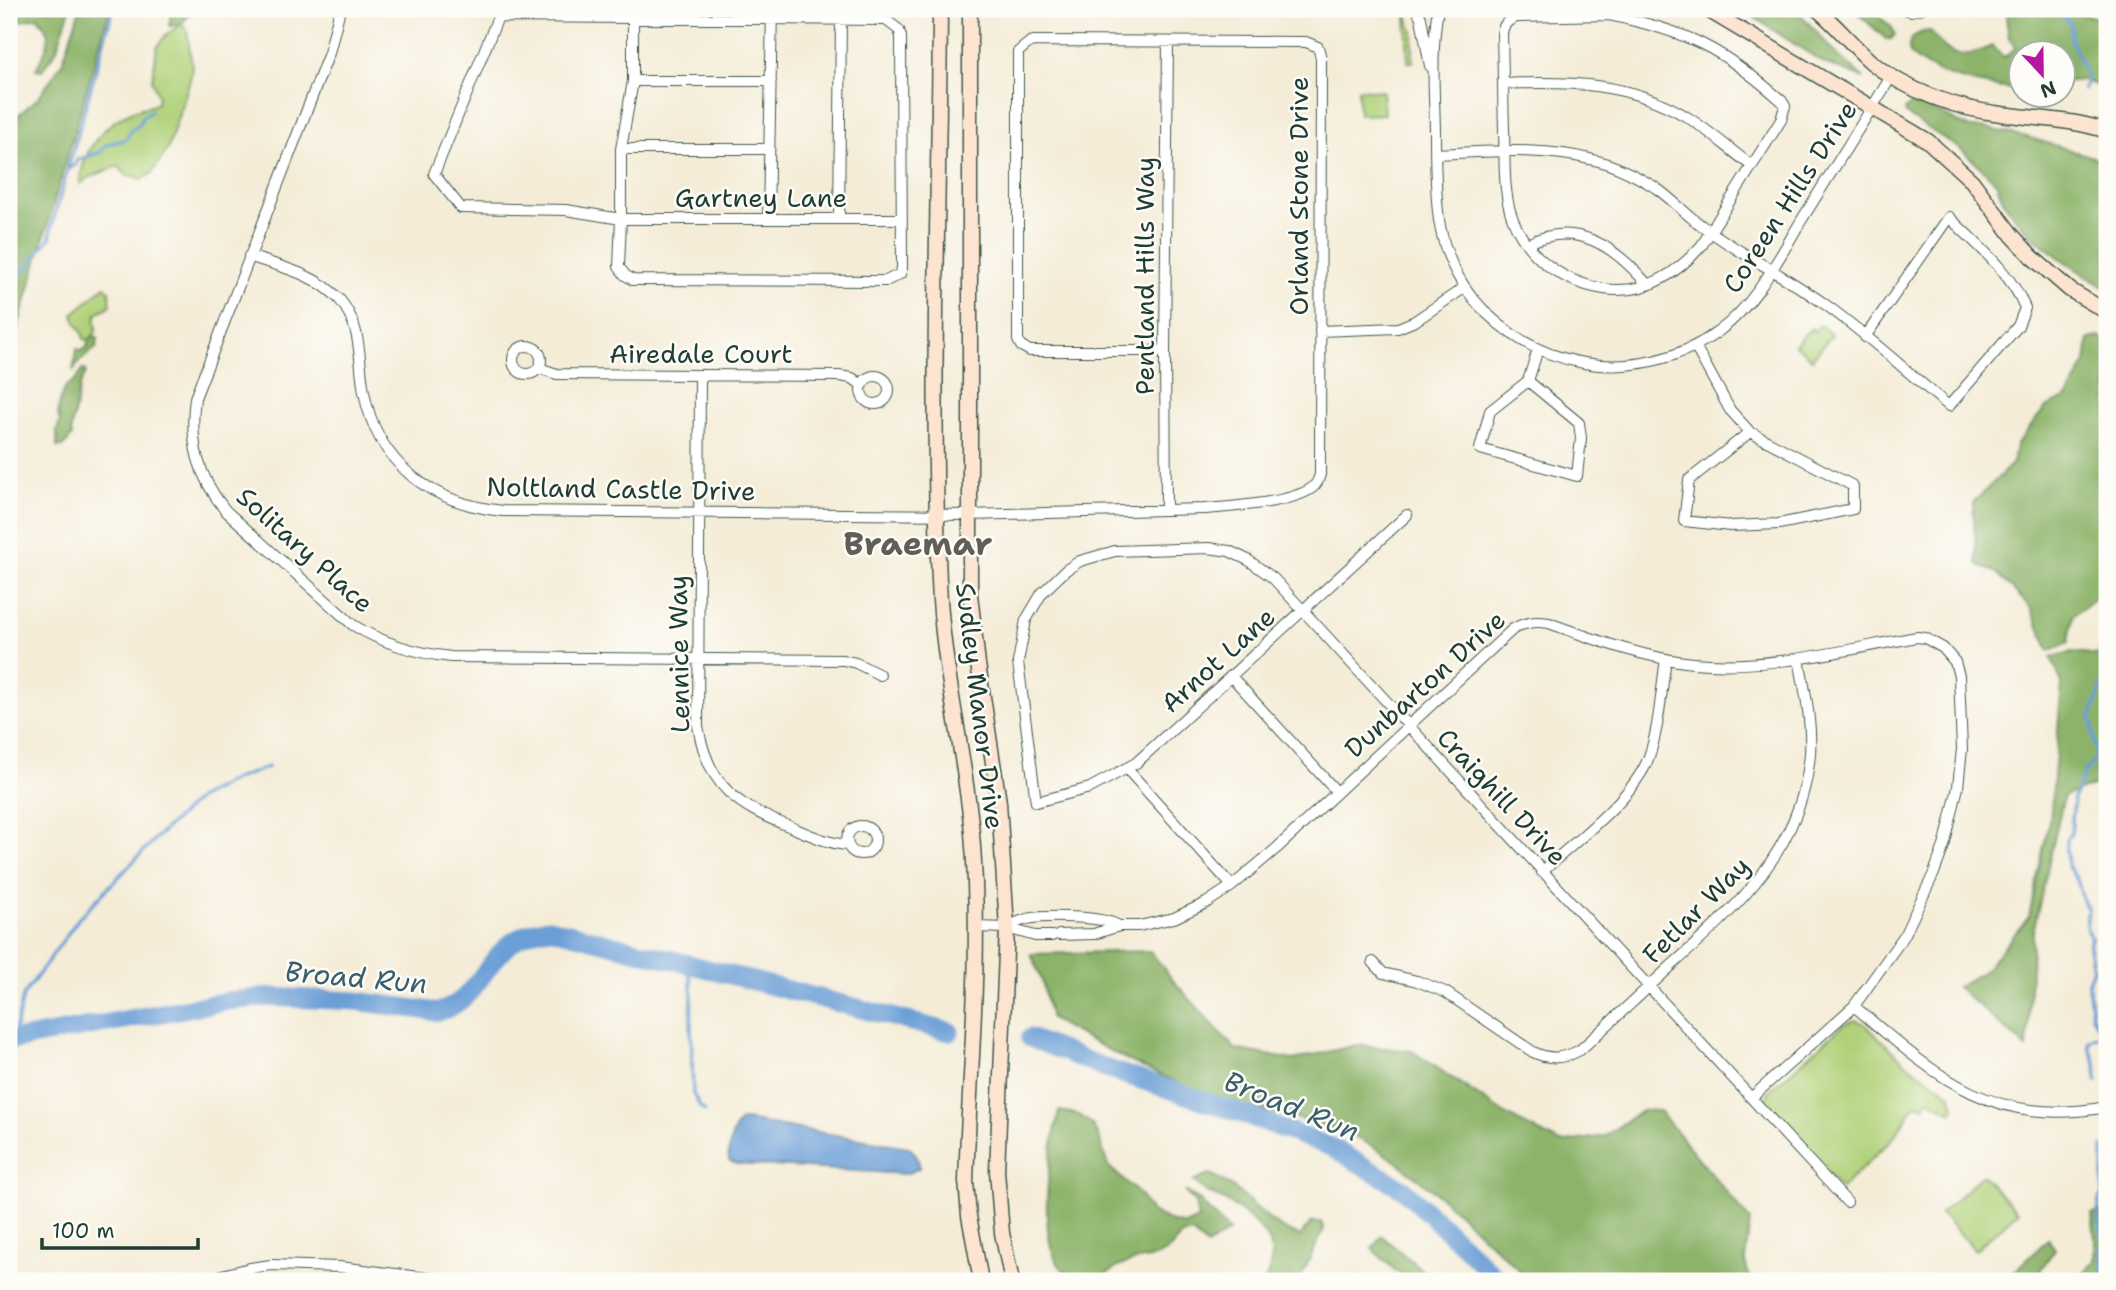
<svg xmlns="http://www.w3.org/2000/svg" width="2116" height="1290" font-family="'Shantell Sans',sans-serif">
	<rect width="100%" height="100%" fill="#fdfcf7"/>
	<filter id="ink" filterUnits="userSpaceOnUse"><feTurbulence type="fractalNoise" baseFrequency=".0143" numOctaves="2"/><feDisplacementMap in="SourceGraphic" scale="14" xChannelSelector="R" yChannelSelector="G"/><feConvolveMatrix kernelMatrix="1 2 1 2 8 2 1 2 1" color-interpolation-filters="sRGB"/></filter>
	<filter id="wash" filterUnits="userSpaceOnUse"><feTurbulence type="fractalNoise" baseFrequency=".00686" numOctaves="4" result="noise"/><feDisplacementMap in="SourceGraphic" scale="28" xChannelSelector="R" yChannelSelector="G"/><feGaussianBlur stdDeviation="1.57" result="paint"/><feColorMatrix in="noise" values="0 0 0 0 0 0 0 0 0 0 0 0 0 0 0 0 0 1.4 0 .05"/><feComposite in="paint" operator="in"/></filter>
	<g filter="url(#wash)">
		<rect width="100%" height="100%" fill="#f4ecd7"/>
		<path fill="#b0d179" stroke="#688756" stroke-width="2" d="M 1406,13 L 1413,32 L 1413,62 L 1408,62 Z
			M 181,24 L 187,30 L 192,67 L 190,80 L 168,148 L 152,173 L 141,180 L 136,176 L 127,176 L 118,166 L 88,178 L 80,184 C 82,148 108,118 142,108 C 148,106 152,107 157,103 L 158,96 L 152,81 L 157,47 L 166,35 Z
			M 1358,89 L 1382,91 L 1384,114 L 1359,115 Z
			M 105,286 L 109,290 L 111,305 C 107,308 103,309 99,312 C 89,321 105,329 88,340 L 84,339 C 83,328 74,324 73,314 Z
			M 1820,325 L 1832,335 L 1812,359 L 1795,345 L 1811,328 L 1814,331 Z
			M 1854,1020 L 1863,1023 L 1906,1063 L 1950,1094 L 1954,1106 L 1952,1112 L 1928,1099 L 1924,1107 L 1916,1104 L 1892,1139 L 1841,1189 L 1769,1110 L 1766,1100 L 1769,1091 L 1843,1025 Z
			M 1982,1175 L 2018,1212 L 1975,1250 L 1941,1213 Z"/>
		<path fill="#8cb369" stroke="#56784e" stroke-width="2" d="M 23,9 L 70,9 L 56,51 L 42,70 L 36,69 C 47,48 56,36 37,17 L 18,22 Z
			M 80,9 L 110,9 L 9,358 L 9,123 L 38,98 L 62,63 Z
			M 172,9 L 192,9 L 192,12 L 181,24 L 169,26 Z
			M 1741,9 L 1796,9 L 1835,53 L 1864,78 L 1824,63 Z
			M 1853,9 L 1872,9 C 1878,21 1893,22 1895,35 L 1891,39 L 1886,39 Z
			M 2005,9 L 2074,9 L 2082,15 L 2107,19 L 2107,89 L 2083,80 L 2064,82 L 2064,52 L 2022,52 L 2021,89 C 1996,90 1922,74 1909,51 C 1908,38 1917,32 1930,31 C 1943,47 1952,61 1977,52 C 1983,51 1987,47 1993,46 L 2004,58 L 2016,47 L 2009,39 Z
			M 1915,101 L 1970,128 L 1984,128 L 2027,137 L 2107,161 L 2107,289 C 2073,268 2005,226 1997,183 L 1963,151 L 1906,114 L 1905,109 Z
			M 95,336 L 98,338 L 96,348 L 80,361 L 73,371 L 77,349 L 81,351 L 87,348 L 88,340 Z
			M 2099,337 L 2107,340 L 2107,426 L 2104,433 L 2104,517 L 2097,542 L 2107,551 L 2107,589 L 2073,616 L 2069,642 L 2049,651 L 2031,608 L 1997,573 L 1977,564 L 1973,503 L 2013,463 L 2016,446 L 2045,408 L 2067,397 L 2086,363 L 2089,339 Z
			M 83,369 L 86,372 L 80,385 L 71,429 L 72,436 L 63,447 L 57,447 L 57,430 L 60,422 C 55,409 61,399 66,386 L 74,382 Z
			M 2073,652 L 2107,656 L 2107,781 L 2064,796 L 2033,932 L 2027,1048 L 1957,987 L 1984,971 L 2029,917 L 2051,811 L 2062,683 L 2051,657 Z
			M 1150,951 L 1176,984 L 1235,1049 L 1293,1060 L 1357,1045 L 1412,1051 L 1510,1117 L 1560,1143 L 1605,1136 L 1642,1110 L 1659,1111 L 1750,1220 L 1745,1261 L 1750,1281 L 1531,1281 C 1482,1237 1433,1184 1377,1149 C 1334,1122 1287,1118 1240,1105 C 1173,1086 1111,1052 1051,1019 L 1042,981 L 1031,954 Z
			M 1059,1111 L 1077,1114 L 1092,1124 L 1100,1140 L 1108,1166 L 1140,1195 L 1151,1212 L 1169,1221 L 1185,1225 L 1198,1219 L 1195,1203 L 1185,1191 L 1199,1200 L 1229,1231 L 1207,1246 L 1192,1233 L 1181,1235 C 1162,1264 1150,1254 1122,1265 C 1115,1268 1109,1273 1102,1276 L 1103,1281 L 1076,1281 C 1070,1276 1061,1269 1057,1262 C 1037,1226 1051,1150 1059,1111 Z
			M 1211,1174 C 1219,1179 1228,1183 1235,1189 C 1256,1206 1274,1228 1300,1236 L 1312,1222 L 1321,1222 L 1324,1229 L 1299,1281 L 1265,1281 C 1270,1269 1274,1257 1270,1243 C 1267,1232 1238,1208 1226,1201 C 1212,1194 1206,1193 1194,1181 Z
			M 2105,1211 L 2107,1212 L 2107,1281 L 2079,1281 L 2080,1276 L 2095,1261 L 2095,1237 L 2092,1214 Z
			M 1382,1236 L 1435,1281 L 1407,1281 L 1372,1249 Z
			M 2048,1239 L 2055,1249 L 2041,1269 L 2040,1281 L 2004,1281 Z"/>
		<path fill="#6a9ed6" stroke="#446e85" stroke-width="2" d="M 745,1120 L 908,1147 C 916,1153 919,1157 919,1168 L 907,1174 L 737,1164 L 729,1161 C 727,1149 732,1131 740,1121 Z"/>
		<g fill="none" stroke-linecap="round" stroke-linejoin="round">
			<path stroke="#6a9ed6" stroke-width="3.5" d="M 2057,9 L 2061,16 L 2071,23 L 2071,40 L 2087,77 L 2084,89
				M 2104,150 L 2107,161
				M 69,169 L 76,164 L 77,160 L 101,152 L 106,145 L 126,139 L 131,130 L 140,124 L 142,117 L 151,111
				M 9,289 L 50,238 L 51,228 L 113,9
				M 2107,645 L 2100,651 L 2101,658 L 2107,669
				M 686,965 L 690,975 L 692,993 L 691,1025 L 693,1094 L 700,1107 L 705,1111
				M 13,1040 L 23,996 L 79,918 L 158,836 L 198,799 L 233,780 L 268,767
				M 2097,1081 L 2096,1063 L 2089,1048 L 2089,1041 L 2100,1035 L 2101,1031 L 2092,1016 L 2088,982 L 2093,968 L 2089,947 L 2091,938 L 2086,926 L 2088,909 L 2084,903 L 2077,880 L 2068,866 L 2066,849 L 2067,839 L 2071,833 L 2074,798 L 2084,773 L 2095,759 L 2096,752 L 2091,717 L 2107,672
				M 2102,1281 L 2103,1264 L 2100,1254 L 2103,1238 L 2098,1219 L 2099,1200 L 2103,1193 L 2103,1147"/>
			<path stroke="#6a9ed6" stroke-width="19" d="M 1030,1038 L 1108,1069 L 1246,1115 L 1331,1147 L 1403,1189 L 1500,1281
				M 9,1041 L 227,1001 L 269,997 L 356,1001 L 438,1012 C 488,998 485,936 549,928 L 950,1032"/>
		</g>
	</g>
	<g filter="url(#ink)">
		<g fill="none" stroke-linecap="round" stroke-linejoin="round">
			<g stroke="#3f574c" stroke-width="12">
				<path id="street" d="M 340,9 L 329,53 L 195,398 C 189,442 198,477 226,511 L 353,625 C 384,644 415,653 451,657 L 843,660 L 856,663 L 880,675
					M 633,9 L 633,81 L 621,149 L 621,219 L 566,210 L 461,208 L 434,174 L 498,17 L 886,20 L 899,30 L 901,37 L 902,268 L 900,274 L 886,281 L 633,280 L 625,275 L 619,267 L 621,219 L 901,219
					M 1417,9 L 1421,18 L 1430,66
					M 1438,9 C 1431,49 1434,89 1435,130 C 1435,160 1435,191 1439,220 C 1450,295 1511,350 1584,363 C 1630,371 1681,359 1719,331 C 1756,304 1778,259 1801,221 C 1831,173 1861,125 1891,77
					M 1904,9 L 1911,11 L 1920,9
					M 1609,15 C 1687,31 1722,48 1782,101 L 1785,106 L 1781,120 L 1702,245 C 1677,274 1644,295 1604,289 C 1560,282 1523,254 1510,211 C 1503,185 1505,157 1504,130 C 1503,98 1503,66 1502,34 C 1503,24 1508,20 1517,17 Z
					M 633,81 L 771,81
					M 1503,84 C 1567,81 1630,82 1687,117 C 1710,131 1730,150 1752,166
					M 621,149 L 769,149
					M 1435,154 C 1487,152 1542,146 1594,160 C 1615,165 1637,176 1656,188 C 1672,199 1685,214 1701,225 C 1741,255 1786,276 1826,305 C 1869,336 1908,373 1949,406 L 2018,326 L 2025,308 C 2011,272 1976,244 1949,217 L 1865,337
					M 768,219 L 772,9
					M 839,219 L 841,19
					M 1527,244 C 1577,219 1615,247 1647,284
					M 249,256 C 280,267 317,274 340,300 C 363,328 358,359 364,392 C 377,465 433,504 503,511 L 968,515 L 1204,509 C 1230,507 1292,503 1312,488 C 1317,484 1319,479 1320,474 L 1321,58 L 1318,47 L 1306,42 L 1035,41 L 1030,42 L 1018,52 L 1018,340 L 1021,346 L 1030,351 L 1165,351
					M 1320,331 L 1398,328 L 1415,321 L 1464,288
					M513 360a14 14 0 1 1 28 0a14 14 0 1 1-28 0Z
					M 1695,346 L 1730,410 L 1750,432 L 1689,480 L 1684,521 L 1731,526 L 1779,524 L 1853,509 L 1853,486 L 1750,432
					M 539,368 L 557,374 L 839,376 L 852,378 L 862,385
					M 700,375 L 698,726 C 708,787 737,806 791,827 C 810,835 827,843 847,845
					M861 390a14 14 0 1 1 28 0a14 14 0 1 1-28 0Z
					M 1528,381 L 1579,423 L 1581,438 L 1577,476 L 1480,449 L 1490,411 L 1528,381 L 1538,349
					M 1166,510 L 1165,351 L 1168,42
					M 1407,515 L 1136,763 L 1090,788 L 1036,802 L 1018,662 L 1026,620 L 1042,593 L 1066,570 L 1080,561 L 1115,551 L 1209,548 L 1229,551 L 1248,560 L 1273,578 L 1847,1202
					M 1231,676 L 1336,791
					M 1127,769 L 1232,886
					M847 840a14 14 0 1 1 28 0a14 14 0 1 1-28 0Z
					M 1542,872 C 1574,842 1627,803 1646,764 C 1659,735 1661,691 1666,659
					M 975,927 L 1007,928 L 1035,936 L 1052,936
					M 1007,928 C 1013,924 1019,921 1027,919 C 1046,915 1104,916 1119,926
					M 1059,935 L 1094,934 L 1119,926 L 1139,926 L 1174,918 L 1206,903 L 1232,886 L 1277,848 L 1513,629 C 1525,622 1535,621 1549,623 C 1596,640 1644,658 1693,663 C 1769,670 1843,650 1917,637 L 1925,638 L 1943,648 L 1955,662 L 1959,676 L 1962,749 L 1958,787 L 1945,843 L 1934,873 L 1904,936 L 1854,1006 L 1751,1098
					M 1373,962 L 1383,973 L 1417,981 L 1445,992 L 1533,1052 C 1550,1060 1563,1059 1580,1050 C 1610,1023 1640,995 1670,967 C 1736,908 1802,850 1810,754 C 1812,722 1805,691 1799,659
					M 1854,1006 C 1936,1076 1991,1128 2107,1107
					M 222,1275 L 250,1268 L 271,1265 L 340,1267 L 451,1281"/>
			</g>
			<g stroke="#3f574c" stroke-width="17">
				<path id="secondary" d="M 940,9 C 939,199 931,391 939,581 C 942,666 964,748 972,833 C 982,949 970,1065 966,1181 L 969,1216 L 981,1281
					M 970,9 L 970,594 L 978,664 L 999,802 L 1007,928 L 997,1171 L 1002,1233 L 1012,1281
					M 1706,9 L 1928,141 L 1972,181 L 2012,235 L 2032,257 L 2070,290 L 2107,312
					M 1817,9 C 1836,25 1852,45 1871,62 C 1905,90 1957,109 2001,114 C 2037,119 2072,119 2107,131"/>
			</g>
			<use href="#street" stroke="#fff" stroke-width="10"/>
			<use href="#secondary" stroke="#fde4d0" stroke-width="14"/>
		</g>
	</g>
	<g text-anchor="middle" stroke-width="5" stroke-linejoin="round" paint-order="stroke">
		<g font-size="26" fill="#1f3d34" stroke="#fdfcf7">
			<text transform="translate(1299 196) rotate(-90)" y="9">Orland Stone Drive</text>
			<text transform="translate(1790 197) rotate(-57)" y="9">Coreen Hills Drive</text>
			<text x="761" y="207">Gartney Lane</text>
			<text transform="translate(1145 276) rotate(-90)" y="9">Pentland Hills Way</text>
			<text x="701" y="363">Airedale Court</text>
			<text transform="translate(621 489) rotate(1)" y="9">Noltland Castle Drive</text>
			<text transform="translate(305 550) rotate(42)" y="9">Solitary Place</text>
			<text transform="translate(679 654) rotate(-91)" y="9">Lennice Way</text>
			<text transform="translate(1218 660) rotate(-42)" y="9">Arnot Lane</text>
			<text transform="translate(1425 684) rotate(-42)" y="9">Dunbarton Drive</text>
			<text transform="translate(980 706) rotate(83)" y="9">Sudley Manor Drive</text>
			<text transform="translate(1502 797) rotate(47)" y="9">Craighill Drive</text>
			<text transform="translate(1696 910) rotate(-45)" y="9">Fetlar Way</text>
		</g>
		<g font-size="28" font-style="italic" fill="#395f6d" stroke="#fdfcf7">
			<text transform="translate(356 977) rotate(5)" y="10">Broad Run</text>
			<text transform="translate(1292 1106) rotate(22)" y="10">Broad Run</text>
		</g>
		<g font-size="33" font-weight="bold" fill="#605e56" stroke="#fdfcf7">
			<text x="918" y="555">Braemar</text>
		</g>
	</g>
	<rect width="2116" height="1290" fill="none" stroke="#fdfcf7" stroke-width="35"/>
	<g transform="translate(2042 74) rotate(158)"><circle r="33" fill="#fdfcf7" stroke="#a4b0a9" stroke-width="2"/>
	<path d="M0-5L12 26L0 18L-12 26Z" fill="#b5179e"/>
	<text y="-10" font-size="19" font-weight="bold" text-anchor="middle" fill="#1f3d34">N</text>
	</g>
	<path d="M42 1238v10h156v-10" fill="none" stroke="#1f3d34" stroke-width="3.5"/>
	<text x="52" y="1238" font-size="21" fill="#1f3d34" stroke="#fdfcf7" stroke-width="5" paint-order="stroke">100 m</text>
</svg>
